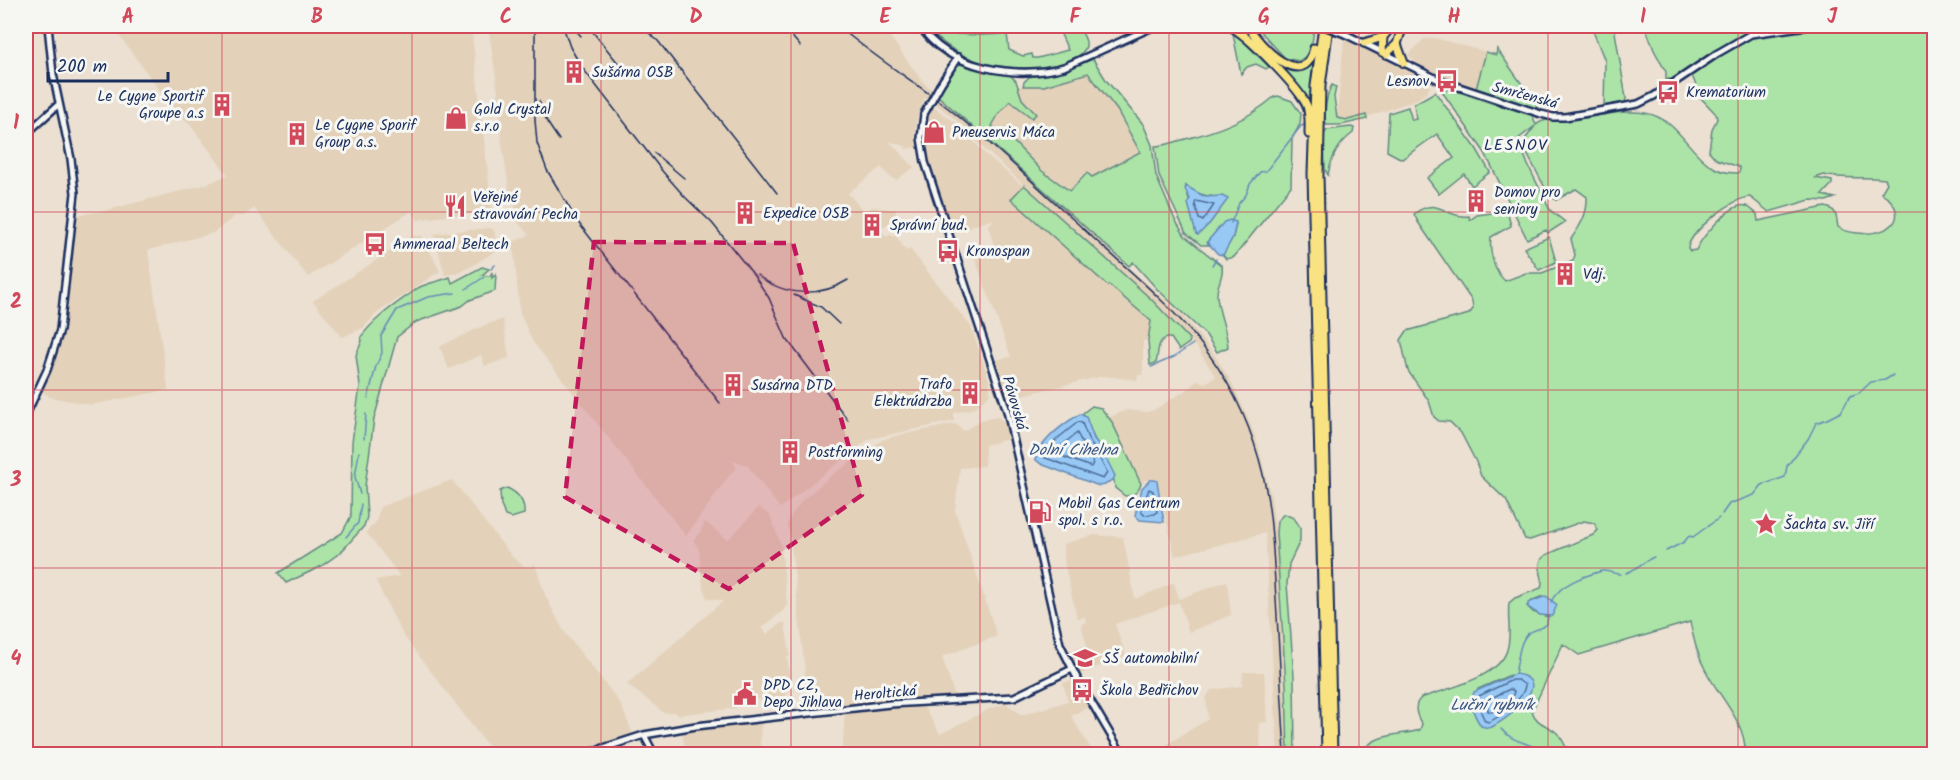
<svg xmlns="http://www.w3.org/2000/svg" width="1960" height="780" font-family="Kalam,sans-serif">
	<rect width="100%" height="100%" fill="#ebe0d1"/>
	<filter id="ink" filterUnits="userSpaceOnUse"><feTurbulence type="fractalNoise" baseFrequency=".0167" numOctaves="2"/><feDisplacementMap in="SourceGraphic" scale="12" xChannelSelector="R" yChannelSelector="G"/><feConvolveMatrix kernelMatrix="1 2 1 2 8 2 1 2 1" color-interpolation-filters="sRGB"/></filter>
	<g filter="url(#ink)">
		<path fill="#e3d1ba" d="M 112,26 L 471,26 L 492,209 L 489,211 L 421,219 L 419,221 L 412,211 L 308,277 L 254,208 L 244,216 L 235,216 L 213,233 L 148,250 L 168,388 L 167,390 L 91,405 L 50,397 L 42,391 L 57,351 L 66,318 L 77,215 L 104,211 L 207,184 L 228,175 L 191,126 L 173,108 Z
			M 491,26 L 851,26 L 854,30 L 858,26 L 882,26 L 923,82 L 1182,315 L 1212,351 L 1231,381 L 1248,418 L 1258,445 L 1271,497 L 1276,538 L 1288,754 L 1278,754 L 1265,533 L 1175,556 L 1157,479 L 1145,480 L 1138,487 L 1108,418 L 1126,410 L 1147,412 L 1154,410 L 1188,389 L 1197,380 L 1205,383 L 1216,377 L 1197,348 L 1164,311 L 981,146 L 966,128 L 936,104 L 925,97 L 917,118 L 915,136 L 917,147 L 906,149 L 905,146 L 889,141 L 914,167 L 896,180 L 890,177 L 881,167 L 848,193 L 864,212 L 873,207 L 896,210 L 895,218 L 883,227 L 881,230 L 885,235 L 895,235 L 902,244 L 902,246 L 907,251 L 910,249 L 971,327 L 990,383 L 990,394 L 974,408 L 954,413 L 954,421 L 869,439 L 780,508 L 747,465 L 732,460 L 737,468 L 731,473 L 686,536 L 533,342 L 520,314 L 513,242 L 529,235 L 516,220 L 515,203 L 511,203 L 502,143 L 498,92 L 489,31 Z
			M 1435,38 L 1486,52 L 1476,89 L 1423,69 L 1408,55 L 1424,39 Z
			M 1344,39 L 1413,73 L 1430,87 L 1427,92 L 1418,99 L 1359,120 L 1336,125 Z
			M 1088,73 L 1117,110 L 1140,152 L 1091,178 L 1086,174 L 1070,191 L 1042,171 L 1011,139 L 992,126 L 998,115 L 1010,101 L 1017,107 L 1024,102 L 1020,95 L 1018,86 L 1044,86 Z
			M 933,107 L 959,125 L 985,154 L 1023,186 L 1011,200 L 1108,286 L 1109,285 L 1151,321 L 1148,340 L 1143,341 L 1143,369 L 1142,375 L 1138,375 L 1137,380 L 1103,376 L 1006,399 L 994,360 L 1011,357 L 973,253 L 994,245 L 988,226 L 994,219 L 955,231 L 954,228 L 951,229 L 928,157 L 926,121 Z
			M 489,228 L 494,230 L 497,250 L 472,266 L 457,273 L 445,275 L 434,234 Z
			M 414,236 L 422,236 L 440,271 L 377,313 L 363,328 L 342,337 L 313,301 Z
			M 503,319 L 509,358 L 485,366 L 481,355 L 449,369 L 440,348 L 441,346 L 485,325 Z
			M 998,417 L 1005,423 L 1008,439 L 985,445 L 984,466 L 960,468 L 955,510 L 997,636 L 942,657 L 955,697 L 889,700 L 809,709 L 790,535 L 787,525 L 792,514 L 801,503 L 799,503 L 831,476 L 882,440 L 895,436 L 955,424 L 964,431 L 981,420 Z
			M 452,480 L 513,558 L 524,566 L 533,566 L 535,564 L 545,595 L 563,630 L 620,703 L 633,734 L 574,754 L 539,754 L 533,748 L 528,754 L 494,754 L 403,635 L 383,596 L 376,580 L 400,576 L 366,532 L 376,522 L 380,507 Z
			M 759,507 L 770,516 L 781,545 L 787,604 L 784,610 L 762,628 L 767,634 L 780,624 L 785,622 L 790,656 L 787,657 L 791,688 L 782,701 L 763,703 L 759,699 L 737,701 L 736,708 L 676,715 L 675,712 L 664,713 L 627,684 L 723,601 L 707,598 L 703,588 L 699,549 L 693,540 L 699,535 L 705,522 L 728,540 Z
			M 1094,535 L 1123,537 L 1135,599 L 1174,583 L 1179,599 L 1227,581 L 1231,615 L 1189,632 L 1179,602 L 1115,624 L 1126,656 L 1080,674 L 1068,652 L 1087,646 L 1081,624 L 1086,622 L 1085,617 L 1077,618 L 1065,566 L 1063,544 Z
			M 1243,672 L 1264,672 L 1267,722 L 1259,723 L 1261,754 L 1167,754 L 1163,747 L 1208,719 L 1206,698 L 1211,690 L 1242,686 Z
			M 1071,681 L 1088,707 L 1071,716 L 1091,749 L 1112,747 L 1116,754 L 951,754 L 944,743 L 912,754 L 842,754 L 845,712 L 923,705 L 940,734 L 991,708 L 1002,705 L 1004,702 L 1022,715 L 1068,701 L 1063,683 Z
			M 761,721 L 760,754 L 686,754 L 682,730 Z"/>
		<path fill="#ace3a7" stroke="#648982" stroke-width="1.5" fill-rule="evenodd" d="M 976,26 L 1034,26 L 978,35 L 1007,34 L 1009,50 L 1023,56 L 1032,54 L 1033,58 L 1038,58 L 1068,50 L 1057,26 L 1078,26 C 1080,30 1085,36 1086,42 C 1089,61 1043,69 1029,68 C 1016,68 1000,67 988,64 C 966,59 948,48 932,33 L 978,35 Z
			M 1239,26 L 1244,26 C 1256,42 1276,73 1300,70 C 1305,69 1309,66 1313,64 L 1310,101 L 1287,75 Z
			M 1262,26 L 1307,26 L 1314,28 C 1313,41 1311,55 1299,61 L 1285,58 L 1262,33 Z
			M 1591,26 L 1614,26 L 1626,98 L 1625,103 L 1604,106 L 1605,61 Z
			M 1645,26 L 1934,26 L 1934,754 L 1745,754 C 1747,723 1719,697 1706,671 C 1697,655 1694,640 1690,622 L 1579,655 L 1563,644 L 1532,711 C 1536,724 1548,725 1557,733 C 1563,739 1566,747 1569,754 L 1361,754 C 1372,733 1399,736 1420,730 L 1422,724 C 1416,716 1413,705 1421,698 C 1445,689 1499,678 1507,650 C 1512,634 1507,619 1509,603 L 1515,598 L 1541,588 C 1546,575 1532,565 1546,555 L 1593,535 L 1598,530 L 1594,523 L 1584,521 L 1530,540 L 1525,539 L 1506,500 L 1481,476 L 1476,462 L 1461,433 L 1450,422 L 1439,421 L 1434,417 L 1429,401 L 1408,371 L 1401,340 L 1407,331 L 1469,314 L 1473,309 L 1472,301 L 1418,222 L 1414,214 C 1439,195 1445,219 1469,216 L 1470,220 L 1477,215 L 1507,211 L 1511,226 L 1491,237 C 1489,252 1494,271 1505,281 L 1526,273 L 1542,273 L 1573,261 L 1575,255 L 1571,239 C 1580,226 1588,214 1587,197 L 1576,189 L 1556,200 L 1549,195 L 1525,150 L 1523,142 L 1535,126 L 1518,139 L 1528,165 L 1550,210 L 1565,222 L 1548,233 L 1546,230 L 1527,239 L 1485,153 L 1443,93 L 1448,88 L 1500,106 L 1528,112 L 1532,114 L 1536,125 C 1545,116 1563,121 1576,119 C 1598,117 1622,109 1645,113 C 1686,119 1693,175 1738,173 L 1740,170 L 1739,167 L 1716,159 L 1709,151 L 1712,129 L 1717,119 L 1716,114 L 1701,98 L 1689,68 L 1668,83 L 1669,79 L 1666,80 L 1666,72 L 1654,50 ZM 1824,175 C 1844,180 1864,176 1885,179 L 1887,183 L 1881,193 C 1885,197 1889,198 1892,202 C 1913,234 1856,240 1838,227 C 1836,218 1838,209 1825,207 L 1758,221 L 1757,214 C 1752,210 1747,204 1740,206 C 1727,208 1701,238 1696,250 L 1690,251 L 1688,248 C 1690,231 1734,197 1750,197 L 1769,212 L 1810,200 L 1826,201 L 1835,198 L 1822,195 L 1832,184 L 1832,181 L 1815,178 ZM 1543,596 L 1556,604 L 1548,617 L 1533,612 L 1527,606 L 1533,600 ZM 1510,675 L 1522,705 L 1492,727 L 1480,724 L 1475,715 L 1478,689 Z
			M 1233,34 L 1242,40 L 1269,67 L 1266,69 L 1256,64 L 1247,67 L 1241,74 Z
			M 1497,49 L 1541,111 L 1476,89 L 1486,52 L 1496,55 Z
			M 1093,59 L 1106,80 L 1143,124 L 1152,145 L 1156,176 L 1175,220 L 1185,236 L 1222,266 C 1224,276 1217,284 1217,294 C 1217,311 1227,329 1228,347 L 1217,352 L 1206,335 L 1157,289 L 1133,262 L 1129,266 L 937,95 L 954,67 L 963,63 L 988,71 L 1009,74 L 1016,81 L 1022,99 L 1036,114 L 1032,118 L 1010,101 L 998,115 L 992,126 L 1011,139 L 1042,171 L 1070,191 L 1087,173 L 1092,177 L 1140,152 L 1117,110 L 1088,73 L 1044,86 L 1023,86 L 1024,82 L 1029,77 L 1064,70 Z
			M 1332,85 L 1336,87 L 1334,97 L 1337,118 L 1348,120 L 1366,115 L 1367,119 L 1341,125 L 1326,125 C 1324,113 1326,95 1332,85 Z
			M 1435,92 L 1476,148 L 1490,172 L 1472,186 L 1464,174 L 1439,194 L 1427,178 L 1454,158 L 1437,134 L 1402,159 L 1387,151 L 1389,113 L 1408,107 L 1412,120 L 1416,119 L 1414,104 Z
			M 1278,96 L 1292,101 L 1301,114 L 1300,124 L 1292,139 L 1291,186 L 1234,257 L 1226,259 L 1223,255 L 1233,237 L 1236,224 L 1222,226 L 1207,242 L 1209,245 L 1201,245 L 1186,233 L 1159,176 L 1155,146 C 1164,146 1174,142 1182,140 C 1217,131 1246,121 1274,97 ZM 1186,186 C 1201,198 1211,195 1227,199 L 1210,223 L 1196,234 Z
			M 1351,127 L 1354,128 L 1353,133 C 1339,143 1331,158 1328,175 L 1325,169 L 1324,134 L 1327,130 Z
			M 1024,185 L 1151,299 L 1190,340 L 1189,343 L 1179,350 L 1171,338 C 1156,337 1159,352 1156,363 L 1150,365 L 1148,340 L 1151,321 L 1109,285 L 1108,286 L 1011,199 Z
			M 1549,237 L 1556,262 L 1539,270 L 1524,248 Z
			M 482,267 L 489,269 L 482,275 L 490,276 L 492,272 L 492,278 L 496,274 L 495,291 L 470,300 L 462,306 L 416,322 L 397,337 L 374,419 L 365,486 L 367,517 L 364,526 L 341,552 L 320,567 L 286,583 L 278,573 L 342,533 L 351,516 L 352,442 L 360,386 L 356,355 L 362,341 L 361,337 C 376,316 398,303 418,288 C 427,283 441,281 450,277 L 452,283 Z
			M 1092,406 L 1101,408 L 1112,422 L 1141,484 C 1138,493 1134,495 1125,496 L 1115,488 C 1113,468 1105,457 1095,440 C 1090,431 1088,421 1083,413 Z
			M 507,488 C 518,493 525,502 524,514 L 511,518 L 505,516 L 501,505 L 500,491 Z
			M 1284,514 L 1294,518 L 1300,527 L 1300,541 L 1289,564 L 1287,584 L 1294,677 L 1295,754 L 1288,754 L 1286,686 L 1276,533 L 1277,521 Z"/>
		<path fill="#98c9f4" stroke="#668bb8" stroke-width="1.5" d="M 1186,186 L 1205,197 L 1222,196 L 1228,199 L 1210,223 L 1198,235 L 1196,234 L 1188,203 L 1190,199 L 1185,189 Z
			M 1230,220 L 1236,222 L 1233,237 L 1223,255 L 1218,254 L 1207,242 L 1224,222 Z
			M 1080,414 L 1086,417 L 1094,439 L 1101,448 L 1115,476 L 1114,478 L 1105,485 L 1099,486 L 1041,464 L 1035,459 C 1042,440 1063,424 1080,414 Z
			M 1150,480 L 1155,480 L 1157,481 L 1164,522 L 1140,520 L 1135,515 L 1142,488 Z
			M 1546,596 L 1557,605 L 1552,616 L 1540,615 L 1528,607 L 1528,603 Z
			M 1515,674 C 1559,680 1505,722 1489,728 L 1481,726 C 1474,716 1469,704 1474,692 Z"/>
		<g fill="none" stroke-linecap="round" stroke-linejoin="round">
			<path stroke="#4d6d9a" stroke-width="1.5" d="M 1196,201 L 1214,205 L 1203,221 L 1199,219 L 1195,204 Z
				M 1078,422 L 1082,423 L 1089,441 L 1096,451 L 1107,473 L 1103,479 L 1043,457 L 1043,454 L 1057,439 Z
				M 1077,433 L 1093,463 L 1091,467 L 1056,454 L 1062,445 Z
				M 1149,489 L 1153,491 L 1157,512 L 1155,514 L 1144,515 L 1141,511 Z
				M 1512,680 L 1518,680 L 1525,685 C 1524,699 1501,716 1489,722 L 1485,721 L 1479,708 L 1479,696 Z
				M 1510,689 L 1514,691 L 1513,695 L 1492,712 L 1488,711 L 1487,700 Z"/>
			<path stroke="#668bb8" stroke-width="1.5" d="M 1231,223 L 1239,203 L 1246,195 L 1250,184 L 1260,172 L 1266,171 L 1301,126 L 1307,124
				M 1212,265 L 1216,259
				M 491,269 L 495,265
				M 466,289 L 484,277
				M 1151,367 L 1174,357 L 1193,344
				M 368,398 L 376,366 L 382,353 L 381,336 L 397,310 L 428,297 L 455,293
				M 364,439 L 366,414
				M 359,452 L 355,477 L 360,494
				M 1722,514 L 1729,504 L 1754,495 L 1762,485 L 1785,477 L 1787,466 L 1808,439 L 1816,423 L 1827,419 L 1841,412 L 1850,396 L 1859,393 L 1871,382 L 1885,380 L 1893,375
				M 346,537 L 358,523 L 361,504
				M 1666,551 L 1684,542 L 1689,536 L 1693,537 L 1719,518
				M 1626,573 C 1635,571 1643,561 1654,557
				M 1551,602 C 1559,584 1584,576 1602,571 C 1608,570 1615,574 1621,574
				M 1515,674 C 1518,662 1519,639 1529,633 C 1535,629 1542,629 1547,624 L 1548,616
				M 1501,729 C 1512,743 1532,742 1545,754"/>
			<g stroke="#1b2f5e" stroke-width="10">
				<path id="secondary" d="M 920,26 C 948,69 1017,80 1064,67 L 1155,26
					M 1345,34 L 1441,81 L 1541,114 L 1553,117 L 1565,117 L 1638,104 L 1654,96 L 1718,53 L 1751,34 L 1807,26
					M 940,85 L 958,57
					M 924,114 L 921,138 L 925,162 L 1007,411 L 1060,644 L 1077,678 L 1122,754
					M 26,134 L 59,104
					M 26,415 L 47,370 L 60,330 L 75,193 L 71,159 L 53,74 L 48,26
					M 644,735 L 654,754
					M 585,754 L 644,735 L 696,726 L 890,704 L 1014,697 L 1072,669"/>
			</g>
			<g stroke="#1b2f5e" stroke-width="11">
				<path id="highway" d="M 1229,26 C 1246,33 1300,89 1307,106 C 1310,115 1309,125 1309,134
					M 1248,26 C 1258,44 1304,94 1314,48
					M 1323,26 L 1315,86 L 1312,173 L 1326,754
					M 1329,26 L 1321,86 L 1319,175 L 1333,754
					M 1364,43 L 1383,37 L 1392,26
					M 1397,44 L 1404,63
					M 1382,52 L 1383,37
					M 1386,54 L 1397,44 L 1403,26"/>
			</g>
			<use href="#secondary" stroke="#f6f6f2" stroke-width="5"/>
			<use href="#highway" stroke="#f8e281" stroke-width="7"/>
			<path stroke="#1b2f5e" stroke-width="1.5" d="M 535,26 L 535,120 L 537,143 L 547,170 L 577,221 L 720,403
				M 563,26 L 570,47 L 581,66 L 663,172 L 685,197 L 712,223 L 753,274 L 769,298 L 786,338 L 848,420
				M 572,26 L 581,36
				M 588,26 L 627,74
				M 641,26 L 658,41 L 777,193
				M 783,26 L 800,46
				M 838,26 C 873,56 912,80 948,108 C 998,148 1044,193 1091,236 C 1169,306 1229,353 1259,459 C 1272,504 1273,552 1276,599 C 1279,651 1282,703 1285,754
				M 539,101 L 547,122 L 559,140
				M 654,153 L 684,178
				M 757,275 C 784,296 819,298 848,280
				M 794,295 L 821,307 L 839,324"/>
			<g stroke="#1b2f5e" stroke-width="10" stroke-linecap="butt">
				<path id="secondary-bridge" d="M 1324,26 L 1345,34
					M 924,114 L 940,85"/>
			</g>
			<use href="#secondary-bridge" stroke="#f6f6f2" stroke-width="5"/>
		</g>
	</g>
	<path fill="#c2185b" fill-opacity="0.2" stroke="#c2185b" stroke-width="4.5" stroke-dasharray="12 8" stroke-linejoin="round" d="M 594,242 L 793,243 L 862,495 L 729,589 L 565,497 Z"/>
	<path fill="none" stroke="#d1495b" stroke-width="1.5" stroke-opacity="0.55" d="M 222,26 L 222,754M 412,26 L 412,754M 601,26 L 601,754M 791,26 L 791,754M 980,26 L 980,754M 1169,26 L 1169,754M 1359,26 L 1359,754M 1548,26 L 1548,754M 1738,26 L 1738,754M 26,212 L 1934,212M 26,390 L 1934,390M 26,568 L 1934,568"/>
	<defs>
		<g id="building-bare" transform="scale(1.8)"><path d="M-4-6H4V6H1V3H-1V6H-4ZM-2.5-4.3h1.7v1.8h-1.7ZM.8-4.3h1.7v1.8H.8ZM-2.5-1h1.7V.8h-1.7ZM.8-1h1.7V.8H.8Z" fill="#d1495b" stroke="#f6f6f2" stroke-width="2.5" paint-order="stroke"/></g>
		<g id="bus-bare" transform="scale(1.8)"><path d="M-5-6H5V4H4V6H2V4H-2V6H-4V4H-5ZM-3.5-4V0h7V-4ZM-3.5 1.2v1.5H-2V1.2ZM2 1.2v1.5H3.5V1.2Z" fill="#d1495b" stroke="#f6f6f2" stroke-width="2.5" paint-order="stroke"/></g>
		<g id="shop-bare" transform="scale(1.8)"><path d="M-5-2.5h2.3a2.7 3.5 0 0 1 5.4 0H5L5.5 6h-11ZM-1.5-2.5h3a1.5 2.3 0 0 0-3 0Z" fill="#d1495b" stroke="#f6f6f2" stroke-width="2.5" paint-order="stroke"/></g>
		<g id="restaurant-bare" transform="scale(1.8)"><path d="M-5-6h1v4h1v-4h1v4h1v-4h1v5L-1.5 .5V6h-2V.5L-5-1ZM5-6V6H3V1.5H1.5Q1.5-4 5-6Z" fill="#d1495b" stroke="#f6f6f2" stroke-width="2.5" paint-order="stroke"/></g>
		<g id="fuel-bare" transform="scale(1.8)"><path d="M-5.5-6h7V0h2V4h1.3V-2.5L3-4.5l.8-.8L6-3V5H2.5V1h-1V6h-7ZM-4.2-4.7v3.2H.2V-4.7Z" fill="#d1495b" stroke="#f6f6f2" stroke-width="2.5" paint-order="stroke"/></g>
		<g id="sight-bare" transform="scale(1.8)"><path d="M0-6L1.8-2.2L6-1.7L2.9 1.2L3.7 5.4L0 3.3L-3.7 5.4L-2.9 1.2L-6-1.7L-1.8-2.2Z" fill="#d1495b" stroke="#f6f6f2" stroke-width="2.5" paint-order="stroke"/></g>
		<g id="university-bare" transform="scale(1.8)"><path d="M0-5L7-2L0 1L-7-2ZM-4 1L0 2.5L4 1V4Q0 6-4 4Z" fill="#d1495b" stroke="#f6f6f2" stroke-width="2.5" paint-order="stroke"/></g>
		<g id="civic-bare" transform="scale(1.8)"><path d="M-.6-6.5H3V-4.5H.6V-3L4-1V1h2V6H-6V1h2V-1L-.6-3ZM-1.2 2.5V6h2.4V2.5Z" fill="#d1495b" stroke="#f6f6f2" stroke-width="2.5" paint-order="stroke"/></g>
	</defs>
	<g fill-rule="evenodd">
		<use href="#building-bare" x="574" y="72"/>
		<use href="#bus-bare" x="1447" y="81"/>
		<use href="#bus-bare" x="1668" y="92"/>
		<use href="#building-bare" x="222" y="105"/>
		<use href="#shop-bare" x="456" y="118"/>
		<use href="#shop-bare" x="934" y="132"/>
		<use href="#building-bare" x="297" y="134"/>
		<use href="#building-bare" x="1476" y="201"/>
		<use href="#restaurant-bare" x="455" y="206"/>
		<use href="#building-bare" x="745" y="213"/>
		<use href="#building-bare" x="872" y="225"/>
		<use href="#bus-bare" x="375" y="244"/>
		<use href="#bus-bare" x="948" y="251"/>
		<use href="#building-bare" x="1565" y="274"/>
		<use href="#building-bare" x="733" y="385"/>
		<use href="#building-bare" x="970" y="393"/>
		<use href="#building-bare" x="790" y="452"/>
		<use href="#fuel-bare" x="1040" y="512"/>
		<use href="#sight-bare" x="1766" y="524"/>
		<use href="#university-bare" x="1085" y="658"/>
		<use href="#bus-bare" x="1082" y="690"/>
		<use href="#civic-bare" x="745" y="694"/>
	</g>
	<g text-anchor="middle" stroke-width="6" stroke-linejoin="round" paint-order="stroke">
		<g font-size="15" fill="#1b2f5e" stroke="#f6f6f2" text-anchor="start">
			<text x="592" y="77">Sušárna OSB</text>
			<text x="1429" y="86" text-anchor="end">Lesnov</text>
			<text x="1686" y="97">Krematorium</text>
			<text x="204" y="101" text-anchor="end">Le Cygne Sportif<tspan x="204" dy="17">Groupe a.s</tspan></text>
			<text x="474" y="114">Gold Crystal<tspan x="474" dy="17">s.r.o</tspan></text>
			<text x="315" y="130">Le Cygne Sporif<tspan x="315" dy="17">Group a.s.</tspan></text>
			<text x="952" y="137">Pneuservis Máca</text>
			<text x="1494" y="197">Domov pro<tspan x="1494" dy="17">seniory</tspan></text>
			<text x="473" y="202">Veřejné<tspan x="473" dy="17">stravování Pecha</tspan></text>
			<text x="763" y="218">Expedice OSB</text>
			<text x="890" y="230">Správní bud.</text>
			<text x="393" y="249">Ammeraal Beltech</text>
			<text x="966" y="256">Kronospan</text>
			<text x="1583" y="279">Vdj.</text>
			<text x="952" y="389" text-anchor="end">Trafo<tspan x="952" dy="17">Elektrúdrzba</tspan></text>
			<text x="751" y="390">Susárna DTD</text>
			<text x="808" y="457">Postforming</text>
			<text x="1058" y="508">Mobil Gas Centrum<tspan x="1058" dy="17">spol. s r.o.</tspan></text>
			<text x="1784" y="529">Šachta sv. Jiří</text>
			<text x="1103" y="663">SŠ automobilní</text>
			<text x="763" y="690">DPD CZ,<tspan x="763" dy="17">Depo Jihlava</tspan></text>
			<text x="1100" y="695">Škola Bedřichov</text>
		</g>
		<g font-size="15" fill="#1b2f5e" stroke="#f6f6f2">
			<text transform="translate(1525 95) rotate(15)" y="5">Smrčenská</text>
			<text transform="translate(1015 403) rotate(74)" y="5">Pávovská</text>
			<text transform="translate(885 693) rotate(-5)" y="5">Heroltická</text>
		</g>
		<g font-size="16" letter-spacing="1.5" fill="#1b2f5e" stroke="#f6f6f2">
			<text x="1516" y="150">LESNOV</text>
		</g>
		<g font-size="16" font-style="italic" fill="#3a5684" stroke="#f6f6f2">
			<text x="1073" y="455">Dolní Cihelna</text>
			<text x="1492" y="710">Luční rybník</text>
		</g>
	</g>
	<rect width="1960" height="780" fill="none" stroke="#f6f6f2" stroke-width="66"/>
	<path d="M48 72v9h120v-9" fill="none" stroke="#1b2f5e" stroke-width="3"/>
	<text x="57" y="72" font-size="18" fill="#1b2f5e" stroke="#f6f6f2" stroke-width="4.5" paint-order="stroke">200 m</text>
	<rect x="33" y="33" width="1894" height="714" fill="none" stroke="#d1495b" stroke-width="2"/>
	<g font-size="20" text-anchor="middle" font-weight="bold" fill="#d1495b">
		<text x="128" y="23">A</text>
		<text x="317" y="23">B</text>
		<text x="506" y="23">C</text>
		<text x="696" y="23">D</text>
		<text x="885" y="23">E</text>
		<text x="1075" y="23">F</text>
		<text x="1264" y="23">G</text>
		<text x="1454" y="23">H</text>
		<text x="1643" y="23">I</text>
		<text x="1832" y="23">J</text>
		<text x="16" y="129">1</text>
		<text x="16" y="308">2</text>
		<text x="16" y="486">3</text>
		<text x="16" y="665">4</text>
	</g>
</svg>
